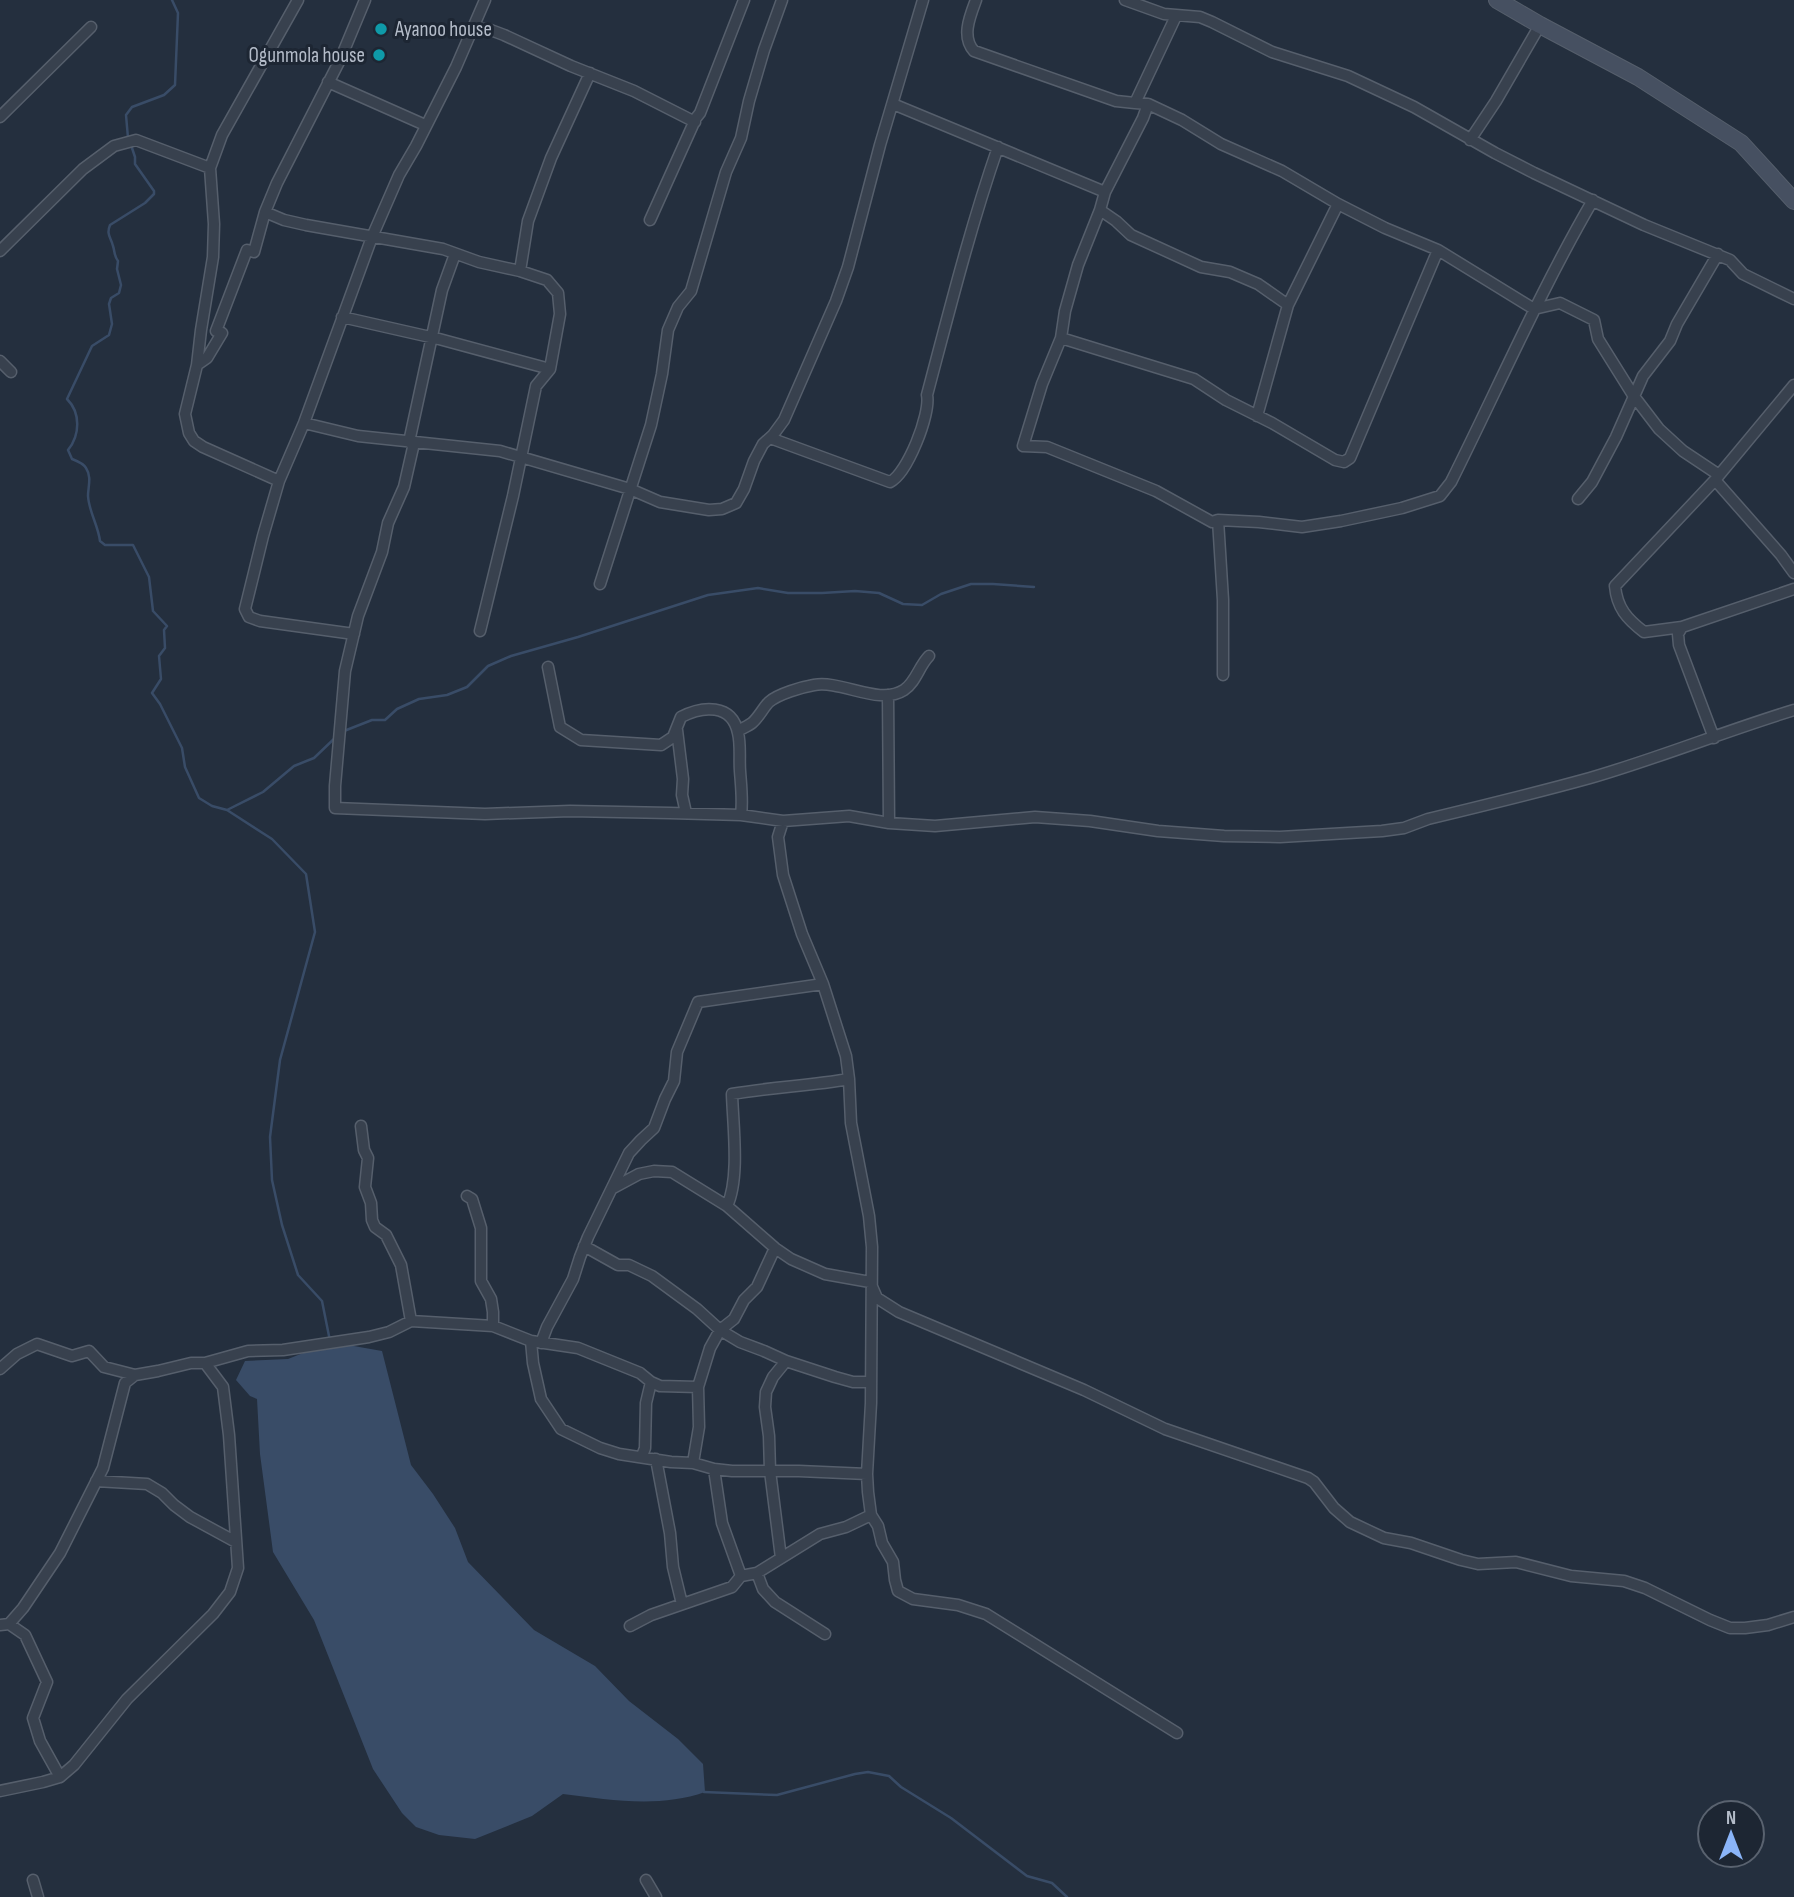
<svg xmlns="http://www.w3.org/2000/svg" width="1794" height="1897" font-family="'Sofia Sans Condensed',sans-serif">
	<rect width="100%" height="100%" fill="#242f3e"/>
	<path fill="#394c67" d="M 348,1345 L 382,1351 L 411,1465 L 433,1494 L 455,1528 L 468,1562 L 534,1630 L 595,1666 L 629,1701 L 678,1739 L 703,1764 L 705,1792 C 660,1808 610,1800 563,1794 L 532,1816 L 475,1839 L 439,1835 L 416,1827 L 402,1813 L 373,1769 L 314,1620 L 273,1552 L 260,1454 L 257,1399 L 250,1396 L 236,1380 L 245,1361 L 288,1359 L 313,1349 Z"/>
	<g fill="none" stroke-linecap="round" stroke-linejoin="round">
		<path stroke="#394c67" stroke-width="2.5" d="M 128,138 L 126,115 L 132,107 L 164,95 L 175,85 L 178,13 L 172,0
			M 131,145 L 135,157 L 135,164 L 154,191 L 154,194 L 145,203 L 110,225 C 106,235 111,237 113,246 C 115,252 114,256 118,261 L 117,269 L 121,285 L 119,293 L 111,298 L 109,304 L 112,324 L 109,335 L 92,346 L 67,399 C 81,413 80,435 68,450 L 72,459 C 77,461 83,463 86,468 C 92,477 88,487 88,496 C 89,512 98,525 100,541 L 105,545 L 133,545 L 149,577 L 153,611 L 167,626 L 164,630 L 165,648 L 159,656 L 161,679 L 152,693 L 160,704 L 182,748 L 185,767 L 199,798 L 212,806 L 227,810 L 272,839 L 306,874 L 315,932 L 280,1060 L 270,1137 L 272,1180 L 282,1225 L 298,1275 L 322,1301 L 330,1341
			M 344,731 L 372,720 L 385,720 L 397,709 L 419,699 L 447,695 L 467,687 L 488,666 L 511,656 L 578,637 L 708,595 L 758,588 L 788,593 L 822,593 L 855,591 L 879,593 L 903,604 L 922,605 L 941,594 L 971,584 L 993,584 L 1034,587
			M 227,810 L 263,792 L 294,766 L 314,758 L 336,737
			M 704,1792 L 777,1795 L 855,1774 L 868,1772 L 889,1776 L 901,1787 L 951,1818 L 1027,1876 L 1052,1883 L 1067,1897"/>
		<g stroke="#565f6c" stroke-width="13">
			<path id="street" d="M 976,0 C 970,16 961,37 974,51 L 1116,101 L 1135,103
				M 1125,0 L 1164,14 L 1200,17 L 1212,22 L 1272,52 L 1348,76 L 1414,107 L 1495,153 L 1534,173 L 1644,225 L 1730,260 L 1743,274 L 1794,299
				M 1176,16 L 1135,103 L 1148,104 L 1143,118 L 1105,192 L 1100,210 L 1078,265 L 1065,311 L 1061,338 L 1042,384 L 1023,446 L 1047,447 L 1156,491 L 1212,522 L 1218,520 L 1259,522 L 1302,527 L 1341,521 L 1402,508 L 1440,496 L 1451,482 C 1498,388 1540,291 1593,200
				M 474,28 L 488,29 L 504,35 L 571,66 L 634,91 L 695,122
				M 328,82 L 425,125
				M 893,104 L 1105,192
				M 1148,104 L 1182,120 L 1221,144 L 1282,171 L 1338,204 L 1385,228 L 1438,250 L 1534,309 L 1560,303 L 1594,320 L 1598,339 L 1633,395 L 1659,429 L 1683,451 L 1719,475
				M 0,117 L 91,27
				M 1470,140 L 1496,101 L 1540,25
				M 1100,210 L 1116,221 L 1131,235 L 1201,267 L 1230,272 L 1258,284 L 1288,305 L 1257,416
				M 265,212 L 284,220 L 306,225 L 443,249 L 479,262 L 520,271 L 547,280 L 558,293 L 560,314 L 550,369 L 536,386 L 513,496 L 480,631
				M 650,220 L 696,118 L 700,113 L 744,0
				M 0,251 L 83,169 L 114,146 L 136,140 L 210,168
				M 520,271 L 528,221 L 551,158 L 590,73
				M 1288,305 L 1338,204
				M 342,317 L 439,339 L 550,369
				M 1061,338 L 1194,379 L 1226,400 L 1272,423 L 1335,460 L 1344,462 L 1350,458 L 1438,250
				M 0,361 L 11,372
				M 197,365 L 207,358 L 222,333 L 216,331 L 247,250 L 254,252 L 265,212 L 277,183 L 340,60 L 365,0
				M 304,423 L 358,436 L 500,451 L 630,489 L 660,502 L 709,510 L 722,509 L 736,503 L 744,489 L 754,461 L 763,444 L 773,435 L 784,420 L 836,301 L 848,267 L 880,145 L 923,0
				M 770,438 L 890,482 C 907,474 931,414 927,395 C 949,312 970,228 998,147
				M 409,442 L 442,290 L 455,254
				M 414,443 L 404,487 L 388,523 L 382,552 L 358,616 L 345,671 L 335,786 L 335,808 L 485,814 L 570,811 L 670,813 L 741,815 L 783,821 L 849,816 L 889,823 L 935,826 L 1035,817 L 1090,821 L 1158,831 L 1224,836 L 1280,837 L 1382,831 L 1404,828 L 1428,819 C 1482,806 1536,793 1590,778 C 1659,758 1725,731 1794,710
				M 1715,480 L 1781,555 L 1794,573
				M 279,481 L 203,447 L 194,441 L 189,433 L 185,414 L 197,365 L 201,330 L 213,257 L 214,224 L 210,168 L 222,135 L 298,0
				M 1578,499 L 1592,482 L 1616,437 L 1643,376 L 1670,341 L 1677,324 L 1718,254
				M 1218,520 L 1223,600 L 1223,675
				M 600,584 L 651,425 L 662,374 L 668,330 L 678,307 L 691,291 L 726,172 L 741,138 L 749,101 L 764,50 L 782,0
				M 1682,627 L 1644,632 C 1627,619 1617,608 1615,586 L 1715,480 L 1794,385
				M 354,634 L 260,621 L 249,617 L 245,609 L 263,536 L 279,481 L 304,423 L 372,237 L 399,175 L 416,146 L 456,67 L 485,0
				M 548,667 L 560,727 L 581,740 L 661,745 L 673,737 L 681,717 C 702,706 732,703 738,733 C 741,745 739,759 740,771 C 741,785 743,801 741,815
				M 888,695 L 889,823
				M 677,730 L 683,779 L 682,795 L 686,813
				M 738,731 C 743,728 748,726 752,723 C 759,717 763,708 769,702 C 778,694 802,687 814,685 C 842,680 879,706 904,690 C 916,682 919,666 929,656
				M 1714,738 L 1679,645 L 1678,634 L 1682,627 L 1794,589
				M 783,821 L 778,837 L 783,875 L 802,934 L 823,984 L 846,1056 L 849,1079 L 851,1123 L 869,1216 L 872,1247 L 871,1403 L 867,1474 L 868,1492 L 871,1515 L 878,1526 L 882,1543 L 893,1562 L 895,1580 L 898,1591 L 913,1599 L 958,1605 L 986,1614 L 1177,1733
				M 361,1126 L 364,1150 L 368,1158 L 365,1187 L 371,1203 L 372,1220 L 375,1227 L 386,1235 L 401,1265 L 411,1321
				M 613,1188 L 639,1174 L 654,1171 L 672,1172 L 727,1206 L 775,1248 L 791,1259 L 825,1274 L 870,1282 L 877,1298 L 899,1312 L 1084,1390 L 1165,1429 L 1308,1478 L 1314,1482 L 1334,1508 L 1350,1522 L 1384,1538 L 1411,1543 L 1461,1560 L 1478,1564 L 1516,1562 L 1571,1576 L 1624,1581 L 1645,1588 L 1710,1620 L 1730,1628 L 1745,1628 L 1768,1625 L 1794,1617
				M 467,1196 L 472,1199 L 481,1228 L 481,1281 L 491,1299 L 493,1312 L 493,1326
				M 727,1206 C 740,1178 733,1126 732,1094 C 771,1087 810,1086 849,1079
				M 584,1246 L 618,1265 L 629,1265 L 652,1276 L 697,1309 L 720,1330 L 740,1342 L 764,1351 L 786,1361 L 835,1377 L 853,1382 L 870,1382
				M 531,1341 L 533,1363 L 541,1399 L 561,1429 L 600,1448 L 619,1454 L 671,1462 L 693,1463 L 714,1469 L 732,1471 L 799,1471 L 867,1474
				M 541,1343 L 547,1327 L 573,1279 L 580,1257 L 588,1237 L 629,1153 L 641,1140 L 654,1128 L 665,1099 L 674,1081 L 677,1052 L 698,1002 L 823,984
				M 0,1369 L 17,1354 L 37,1344 L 72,1356 L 89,1351 L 104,1367 L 135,1375
				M 642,1456 L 645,1448 L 646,1403 L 651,1382
				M 656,1459 L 670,1533 L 673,1567 L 682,1604
				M 693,1463 L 699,1427 L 698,1387 L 710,1348 L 720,1330 L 734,1319 L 744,1300 L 757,1287 L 775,1248
				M 714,1469 L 722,1523 L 741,1576
				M 96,1481 L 147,1484 L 162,1493 L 174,1505 L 190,1517 L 236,1542
				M 781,1558 L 770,1471 L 769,1436 L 765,1407 L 766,1392 L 773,1377 L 786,1361
				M 757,1573 L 763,1589 L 775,1602 L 825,1634
				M 9,1624 L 25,1635 L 47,1682 L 33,1718 L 40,1741 L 60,1777
				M 0,1625 L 9,1624 L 23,1608 L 60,1553 L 103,1468 L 125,1383 L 135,1375 L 158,1371 L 191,1363 L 205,1363 L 248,1351 L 283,1350 L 369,1337 L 389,1332 L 411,1321 L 493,1326 L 531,1341 L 578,1348 L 640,1373 L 651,1382 L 660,1386 L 698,1387
				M 630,1626 L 651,1615 L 732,1587 L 741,1576 L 757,1573 L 820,1534 L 846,1527 L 871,1515
				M 0,1791 L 43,1782 L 60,1777 L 74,1765 L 127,1699 L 213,1614 L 230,1592 L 238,1568 L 229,1435 L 223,1387 L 205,1363
				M 33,1880 L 38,1897
				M 646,1880 L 656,1897"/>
		</g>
		<g stroke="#565f6c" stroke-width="18">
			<path id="secondary" d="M 1497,0 L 1540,25 L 1638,77 L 1741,143 L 1794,201"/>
		</g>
		<use href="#street" stroke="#38414e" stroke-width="10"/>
		<use href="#secondary" stroke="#465061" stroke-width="16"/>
	</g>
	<g fill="#0f9aa8" stroke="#1d2633" stroke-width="2.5">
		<circle cx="381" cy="29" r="7"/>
		<circle cx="379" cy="55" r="7"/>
	</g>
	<g text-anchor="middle" stroke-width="6" stroke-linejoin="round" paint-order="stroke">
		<g font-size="21" fill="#b4bcc9" stroke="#1d2633" text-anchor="start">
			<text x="395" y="36">Ayanoo house</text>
			<text x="365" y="62" text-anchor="end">Ogunmola house</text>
		</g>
	</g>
	<g transform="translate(1731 1834)"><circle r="33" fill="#1d2633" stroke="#59626f" stroke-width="2"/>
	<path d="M0-5L12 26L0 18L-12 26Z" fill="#8ab4f8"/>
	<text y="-10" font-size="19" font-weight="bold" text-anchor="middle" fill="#b4bcc9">N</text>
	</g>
</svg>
